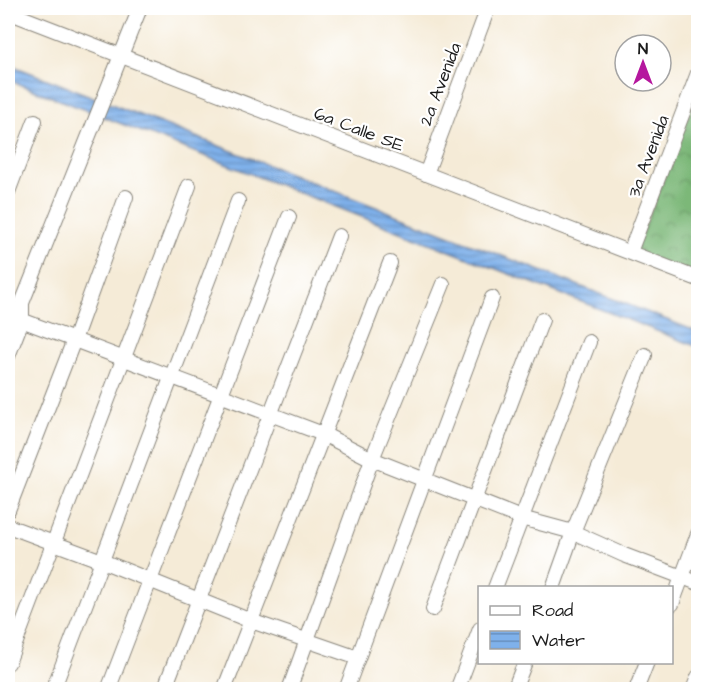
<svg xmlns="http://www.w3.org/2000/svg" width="706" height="697" viewBox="0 0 706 697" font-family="'Architects Daughter',sans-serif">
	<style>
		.forest { fill: url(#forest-crowns); stroke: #4c6a4a; stroke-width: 1.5 }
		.water { fill: url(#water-rules); stroke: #4e6684; stroke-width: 1.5 }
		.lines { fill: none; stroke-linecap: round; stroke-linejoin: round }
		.minor-casing { stroke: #88847a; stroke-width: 16 }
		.minor { stroke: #fff; stroke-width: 14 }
		.labels { text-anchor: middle; stroke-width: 4.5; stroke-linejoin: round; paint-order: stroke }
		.street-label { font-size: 18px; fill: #1c1c1c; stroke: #fff }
	</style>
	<defs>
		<pattern id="forest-crowns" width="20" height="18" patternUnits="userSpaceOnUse" patternTransform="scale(1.5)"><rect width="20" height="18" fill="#7cb878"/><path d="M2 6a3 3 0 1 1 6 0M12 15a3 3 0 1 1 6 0" fill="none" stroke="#659562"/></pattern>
		<pattern id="water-rules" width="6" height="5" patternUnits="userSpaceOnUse" patternTransform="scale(1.5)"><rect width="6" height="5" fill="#7fb1eb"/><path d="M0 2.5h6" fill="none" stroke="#678fbe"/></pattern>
	</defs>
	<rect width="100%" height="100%" fill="#fff"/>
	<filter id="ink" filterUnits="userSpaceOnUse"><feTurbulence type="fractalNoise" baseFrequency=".0167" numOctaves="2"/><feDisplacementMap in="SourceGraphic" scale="12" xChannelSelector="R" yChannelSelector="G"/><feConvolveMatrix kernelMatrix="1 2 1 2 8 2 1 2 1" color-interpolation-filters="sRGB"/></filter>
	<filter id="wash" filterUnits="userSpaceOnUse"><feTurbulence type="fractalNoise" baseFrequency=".008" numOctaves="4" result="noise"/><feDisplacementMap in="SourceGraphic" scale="24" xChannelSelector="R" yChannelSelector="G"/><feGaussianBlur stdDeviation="1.35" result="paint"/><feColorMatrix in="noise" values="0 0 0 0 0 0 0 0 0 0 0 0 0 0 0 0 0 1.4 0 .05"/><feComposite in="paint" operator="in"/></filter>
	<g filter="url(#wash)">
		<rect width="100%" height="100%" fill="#f5ebd7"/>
		<polygon class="forest" points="696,96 698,97 698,279 634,254"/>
		<polygon class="water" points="8,64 698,332 698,347 8,80"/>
	</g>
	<g filter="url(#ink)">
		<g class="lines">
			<g class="minor-casing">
				<g id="minor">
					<polyline points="8,12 698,279"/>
					<polyline points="426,174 488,8"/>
					<polyline points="8,192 35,121"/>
					<polyline points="630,252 698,73"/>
					<polyline points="8,315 323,434 372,459 425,480 521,518 573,532 624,555 698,583"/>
					<polyline points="8,356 22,320 22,303 140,8"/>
					<polyline points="8,510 74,340 126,197"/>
					<polyline points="8,526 102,561 251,621 358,658"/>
					<polyline points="495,588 589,342"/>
					<polyline points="553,588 573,532 645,355"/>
					<polyline points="672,604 698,534"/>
					<polyline points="433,609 542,320"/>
					<polyline points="8,663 189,186"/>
					<polyline points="53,690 238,201"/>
					<polyline points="108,690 289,217"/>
					<polyline points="164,690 339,236"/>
					<polyline points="224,690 390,263"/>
					<polyline points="289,690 372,459 443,284"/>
					<polyline points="346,690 492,298"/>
					<polyline points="457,690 480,629"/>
					<polyline points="514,690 525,662"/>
					<polyline points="636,690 647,662"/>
					<polyline points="693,690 698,677"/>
				</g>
			</g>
			<use href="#minor" class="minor"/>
		</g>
	</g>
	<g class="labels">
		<g class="street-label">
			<text transform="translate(440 84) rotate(-69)" y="6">2a Avenida</text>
			<text transform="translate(359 129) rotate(21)" y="6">6a Calle SE</text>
			<text transform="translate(648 156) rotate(-69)" y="6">3a Avenida</text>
		</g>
	</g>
	<rect width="706" height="697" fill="none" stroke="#fff" stroke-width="30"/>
	<rect x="478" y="586" width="195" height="78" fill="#ffffff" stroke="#a4a4a4" stroke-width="1.5"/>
	<rect x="490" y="606" width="30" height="9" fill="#ffffff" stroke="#a4a4a4" stroke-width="1.5"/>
	<text x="532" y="616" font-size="18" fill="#1c1c1c">Road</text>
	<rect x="490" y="631" width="30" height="18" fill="url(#water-rules)" stroke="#a4a4a4" stroke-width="1.5"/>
	<text x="532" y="646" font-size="18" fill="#1c1c1c">Water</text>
	<g transform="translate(643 63)"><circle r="28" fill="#ffffff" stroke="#a4a4a4" stroke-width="1.5"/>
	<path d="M0-4.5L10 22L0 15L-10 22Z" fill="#b5179e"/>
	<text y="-9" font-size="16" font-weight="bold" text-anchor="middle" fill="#1c1c1c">N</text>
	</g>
</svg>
